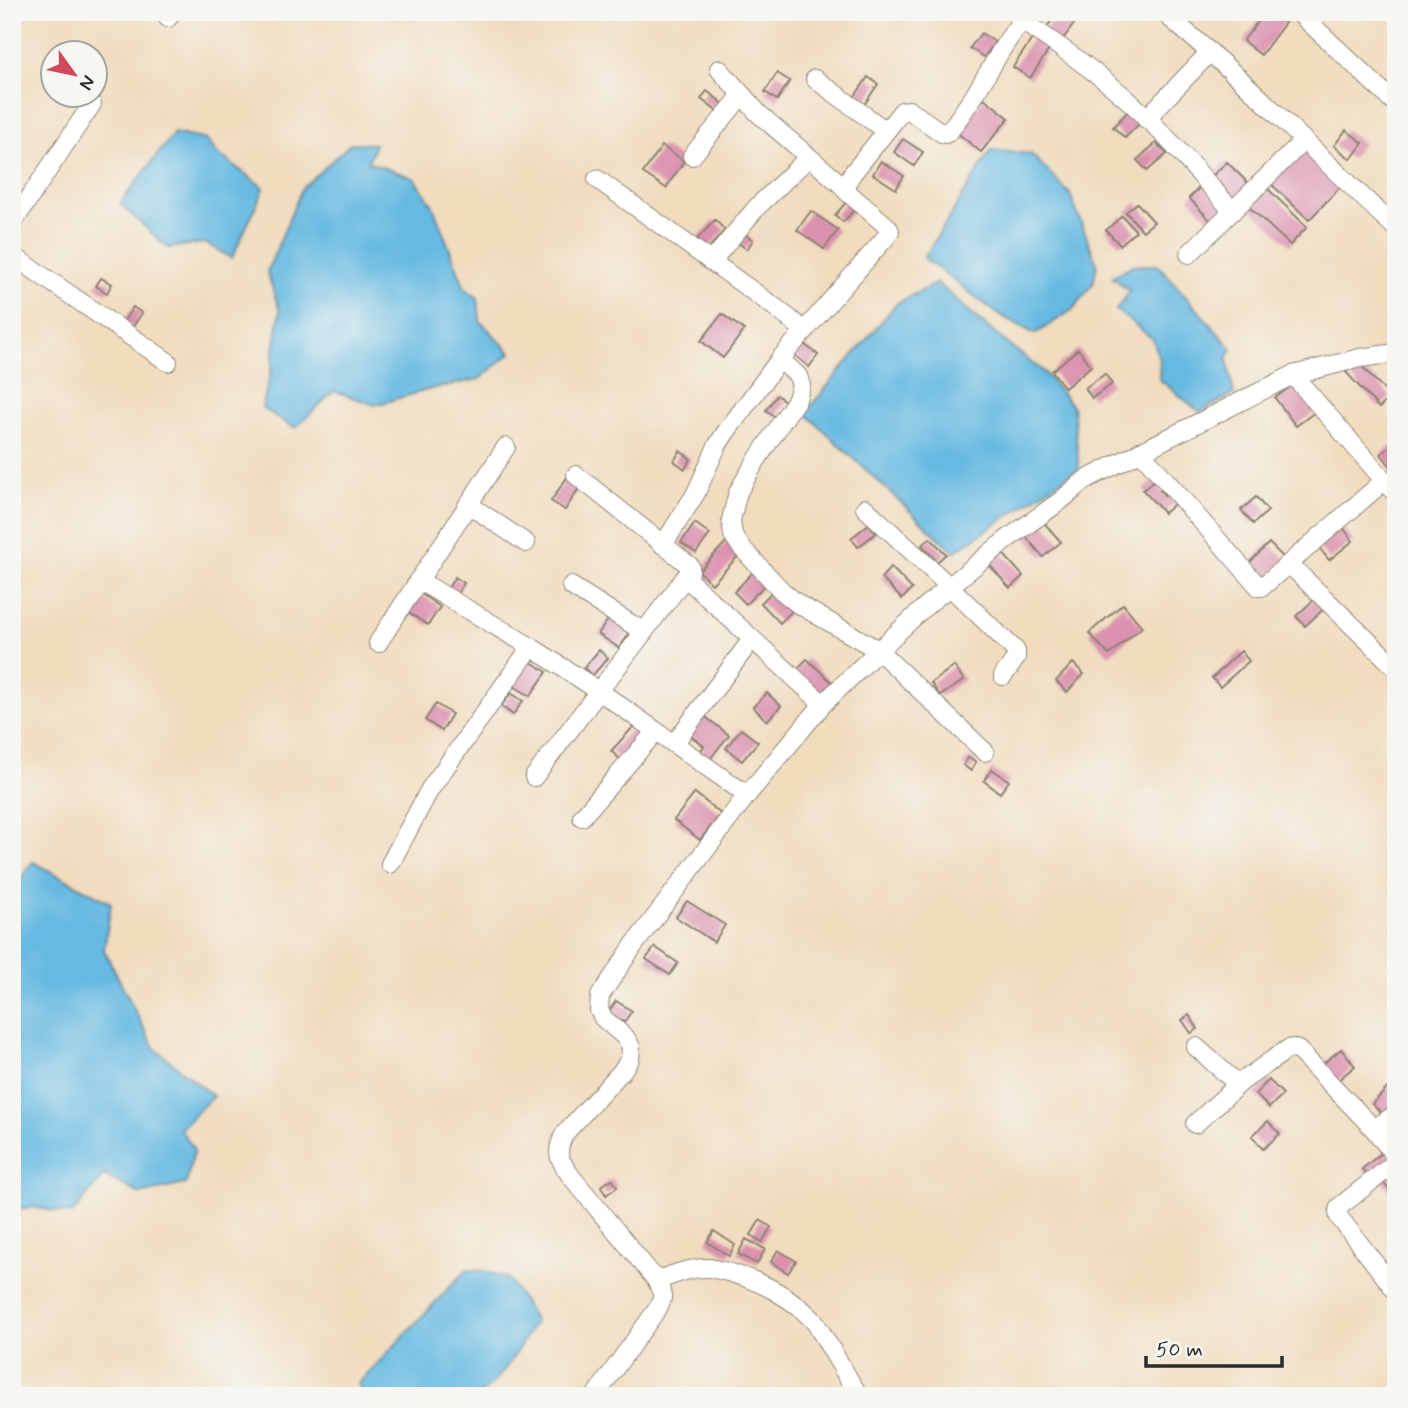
<svg xmlns="http://www.w3.org/2000/svg" width="1408" height="1408" viewBox="0 0 1408 1408" font-family="Mynerve,sans-serif">
	<style>
		.water { fill: #66bae2; stroke: #487286; stroke-width: 2 }
		.building { fill: #db91af }
		.lines { fill: none; stroke-linecap: round; stroke-linejoin: round }
		.minor-casing { stroke: #8e8474; stroke-width: 20 }
		.minor { stroke: #fff; stroke-width: 18 }
	</style>
	<rect width="100%" height="100%" fill="#f6f6f2"/>
	<filter id="ink" filterUnits="userSpaceOnUse"><feTurbulence type="fractalNoise" baseFrequency=".0143" numOctaves="2"/><feDisplacementMap in="SourceGraphic" scale="14" xChannelSelector="R" yChannelSelector="G"/><feConvolveMatrix kernelMatrix="1 2 1 2 8 2 1 2 1" color-interpolation-filters="sRGB"/></filter>
	<filter id="wash" filterUnits="userSpaceOnUse"><feTurbulence type="fractalNoise" baseFrequency=".00686" numOctaves="4" result="noise"/><feDisplacementMap in="SourceGraphic" scale="28" xChannelSelector="R" yChannelSelector="G"/><feGaussianBlur stdDeviation="1.57" result="paint"/><feColorMatrix in="noise" values="0 0 0 0 0 0 0 0 0 0 0 0 0 0 0 0 0 1.4 0 .05"/><feComposite in="paint" operator="in"/></filter>
	<g filter="url(#wash)">
		<rect width="100%" height="100%" fill="#f1dcbe"/>
		<g class="water">
			<polygon points="174,133 206,140 216,152 264,188 232,258 205,243 168,248 120,204"/>
			<polygon points="351,143 375,144 368,162 414,178 432,204 465,288 478,298 480,321 511,353 479,379 427,390 375,405 334,391 295,428 262,408 271,371 280,311 267,272 302,188"/>
			<polygon points="991,150 1031,154 1070,194 1097,264 1093,284 1072,310 1035,334 998,314 924,258"/>
			<polygon points="1133,265 1158,265 1232,349 1227,359 1234,394 1200,412 1159,379 1160,361 1153,339 1116,310 1130,291 1112,277"/>
			<polygon points="937,283 994,333 1044,372 1073,407 1079,468 954,552 805,413 897,303"/>
			<polygon points="33,862 111,903 104,950 154,1048 213,1096 180,1129 194,1149 186,1184 140,1194 104,1175 72,1214 31,1207 12,1210 12,890"/>
			<path d="M466 1270 485 1271 509 1279 535 1321C518 1349 505 1376 478 1396L363 1395 358 1384Z"/>
		</g>
		<g id="blocks">
			<g class="building">
				<polygon points="1058,12 1066,12 1077,20 1060,43 1044,31"/>
				<polygon points="1265,12 1293,12 1261,55 1243,41"/>
				<polygon points="981,33 995,42 984,57 970,48"/>
				<polygon points="1036,33 1052,45 1030,78 1013,67"/>
				<polygon points="777,73 790,81 777,100 765,92"/>
				<polygon points="868,77 878,84 864,105 853,99"/>
				<polygon points="707,91 725,105 719,113 701,99"/>
				<polygon points="984,98 1009,118 981,152 956,132"/>
				<polygon points="1132,107 1144,119 1125,138 1113,127"/>
				<polygon points="1346,130 1363,143 1351,159 1334,146"/>
				<polygon points="903,139 923,152 914,166 894,152"/>
				<polygon points="1156,143 1167,154 1147,171 1137,160"/>
				<polygon points="662,146 684,161 666,188 643,173"/>
				<polygon points="1301,147 1341,186 1309,220 1268,181"/>
				<polygon points="881,161 904,176 896,189 873,174"/>
				<polygon points="1227,162 1250,185 1234,201 1211,177"/>
				<polygon points="1203,184 1225,208 1211,221 1189,198"/>
				<polygon points="1266,187 1307,227 1290,245 1248,206"/>
				<polygon points="850,198 859,205 843,222 835,215"/>
				<polygon points="1137,203 1154,222 1143,231 1126,212"/>
				<polygon points="811,211 838,230 824,249 797,230"/>
				<polygon points="1122,216 1136,231 1120,245 1106,230"/>
				<polygon points="715,220 725,230 708,249 697,239"/>
				<polygon points="739,230 753,240 747,249 732,239"/>
				<polygon points="101,278 112,284 107,293 96,286"/>
				<polygon points="133,307 142,313 132,328 123,322"/>
				<polygon points="722,314 744,330 723,358 701,341"/>
				<polygon points="800,341 818,355 809,367 791,352"/>
				<polygon points="1078,349 1091,366 1065,388 1052,371"/>
				<polygon points="1357,361 1391,397 1379,408 1346,372"/>
				<polygon points="1105,374 1112,384 1092,398 1085,388"/>
				<polygon points="1294,384 1315,412 1296,426 1275,398"/>
				<polygon points="777,395 786,402 775,417 766,410"/>
				<polygon points="1396,442 1396,473 1381,454"/>
				<polygon points="680,451 691,459 685,469 674,461"/>
				<polygon points="568,476 581,485 565,510 551,501"/>
				<polygon points="1158,477 1165,485 1160,490 1165,496 1170,491 1179,500 1164,513 1143,490"/>
				<polygon points="1256,497 1268,511 1253,524 1241,510"/>
				<polygon points="1040,518 1061,542 1043,557 1023,533"/>
				<polygon points="695,523 710,534 696,553 681,543"/>
				<polygon points="869,524 876,533 858,547 851,538"/>
				<polygon points="1342,526 1353,541 1329,560 1317,545"/>
				<polygon points="930,538 946,554 937,562 922,545"/>
				<polygon points="728,540 741,553 712,584 699,571"/>
				<polygon points="1269,543 1285,559 1261,585 1244,568"/>
				<polygon points="998,548 1023,576 1010,588 985,560"/>
				<polygon points="891,567 912,589 902,599 881,578"/>
				<polygon points="756,569 768,582 746,604 734,592"/>
				<polygon points="455,577 464,583 457,594 448,588"/>
				<polygon points="775,589 794,609 780,623 761,603"/>
				<polygon points="420,593 440,607 428,625 408,612"/>
				<polygon points="1318,596 1327,606 1305,626 1296,616"/>
				<polygon points="1123,604 1142,627 1109,655 1089,633"/>
				<polygon points="610,617 631,631 619,648 598,634"/>
				<polygon points="599,650 608,658 592,676 584,668"/>
				<polygon points="1241,651 1249,661 1220,687 1212,678"/>
				<polygon points="807,659 837,687 824,700 794,672"/>
				<polygon points="528,660 547,672 530,696 512,685"/>
				<polygon points="1073,663 1084,674 1067,692 1056,681"/>
				<polygon points="954,666 964,680 940,696 931,683"/>
				<polygon points="511,693 523,701 513,715 501,706"/>
				<polygon points="767,693 781,706 767,721 753,707"/>
				<polygon points="436,704 452,714 442,731 425,720"/>
				<polygon points="703,715 729,735 706,764 696,757 704,746 688,734"/>
				<polygon points="638,722 648,731 621,760 611,751"/>
				<polygon points="741,729 758,742 742,761 726,748"/>
				<polygon points="969,757 976,762 971,771 963,765"/>
				<polygon points="992,769 1009,781 1000,793 984,781"/>
				<polygon points="695,793 721,814 700,840 674,820"/>
				<polygon points="687,901 725,925 714,942 676,917"/>
				<polygon points="655,947 678,963 670,975 646,959"/>
				<polygon points="616,1001 632,1011 624,1022 608,1013"/>
				<polygon points="1189,1015 1198,1029 1191,1033 1182,1020"/>
				<polygon points="1341,1049 1355,1066 1337,1081 1323,1064"/>
				<polygon points="1396,1079 1396,1105 1385,1116 1372,1104"/>
				<polygon points="1269,1080 1283,1094 1269,1108 1255,1094"/>
				<polygon points="1268,1121 1280,1134 1263,1149 1252,1136"/>
				<polygon points="1385,1150 1392,1158 1369,1177 1362,1169"/>
				<polygon points="1396,1165 1396,1190 1393,1193 1380,1180"/>
				<polygon points="612,1179 617,1187 606,1195 601,1186"/>
				<polygon points="760,1220 771,1227 762,1242 751,1235"/>
				<polygon points="714,1231 735,1245 729,1256 707,1242"/>
				<polygon points="746,1239 765,1249 757,1264 738,1254"/>
				<polygon points="778,1250 796,1261 788,1273 771,1262"/>
			</g>
		</g>
	</g>
	<g filter="url(#ink)">
		<use href="#blocks" fill-opacity="0" stroke="#8e8474" stroke-width="2"/>
		<g class="lines">
			<g class="minor-casing">
				<g id="minor">
					<path d="M1163 12C1196 40 1229 68 1260 98 1305 141 1350 186 1396 228"/>
					<polyline points="1298,12 1396,104"/>
					<polyline points="168,18 172,12"/>
					<polyline points="719,69 759,114 844,187"/>
					<polyline points="815,79 886,131"/>
					<polyline points="1146,119 1210,52"/>
					<polyline points="692,156 742,95"/>
					<polyline points="597,179 776,308 805,331"/>
					<polyline points="12,224 92,104"/>
					<polyline points="1189,254 1303,141"/>
					<polyline points="12,255 168,362"/>
					<polyline points="711,262 757,207 809,157"/>
					<polyline points="780,359 798,376 801,385 797,399 756,461 738,492 731,520 733,535 741,547 782,591 798,604 878,650 985,752"/>
					<polyline points="1293,375 1396,494"/>
					<polyline points="1140,451 1259,587 1262,587 1384,481"/>
					<polyline points="468,504 526,543"/>
					<polyline points="865,508 950,587 1016,651 1016,658 1003,676"/>
					<path d="M663 545 696 493 717 446 726 432 780 359 887 236 890 231 888 227 846 191 844 187 852 174 902 111 909 110 942 133 945 134 949 132 974 96 1005 44 1019 24 1025 23C1058 45 1091 68 1121 94 1161 128 1196 171 1233 211"/>
					<polyline points="1289,564 1396,668"/>
					<polyline points="685,577 823,704"/>
					<polyline points="418,580 531,647 599,691 747,795"/>
					<polyline points="571,586 644,632"/>
					<polyline points="378,643 506,447"/>
					<polyline points="674,744 752,639"/>
					<polyline points="534,777 690,571 690,566 576,475"/>
					<polyline points="582,817 656,731"/>
					<polyline points="390,864 430,789 531,647"/>
					<polyline points="1196,1047 1232,1079 1241,1082 1288,1049 1293,1048 1298,1050 1374,1129 1396,1157"/>
					<polyline points="1195,1124 1241,1082"/>
					<polyline points="1374,1129 1396,1114"/>
					<polyline points="1396,1162 1339,1207 1338,1212 1339,1217 1396,1291"/>
					<path d="M657 1281C674 1274 692 1267 710 1268 751 1276 787 1292 815 1322L859 1396"/>
					<path d="M595 1396 658 1308C665 1297 662 1293 657 1281L570 1175C558 1158 555 1152 565 1133L622 1071 630 1059 631 1047 626 1038 603 1018 599 1010 600 996 634 945 747 795 823 704 882 647 927 605 1006 540 1059 502 1085 480 1293 375 1360 358 1396 353"/>
				</g>
			</g>
			<use href="#minor" class="minor"/>
		</g>
	</g>
	<rect width="1408" height="1408" fill="none" stroke="#f6f6f2" stroke-width="42"/>
	<g transform="translate(74 74) rotate(123)"><circle r="33" fill="#f6f6f2" stroke="#a5a5a2" stroke-width="2"/>
	<path d="M0-5L12 26L0 18L-12 26Z" fill="#d1495b"/>
	<text y="-10" font-size="19" font-weight="bold" text-anchor="middle" fill="#2b2b2b">N</text>
	</g>
	<path d="M1146 1356v10h136v-10" fill="none" stroke="#2b2b2b" stroke-width="3.5"/>
	<text x="1156" y="1356" font-size="21" fill="#2b2b2b" stroke="#f6f6f2" stroke-width="5" paint-order="stroke">50 m</text>
</svg>
